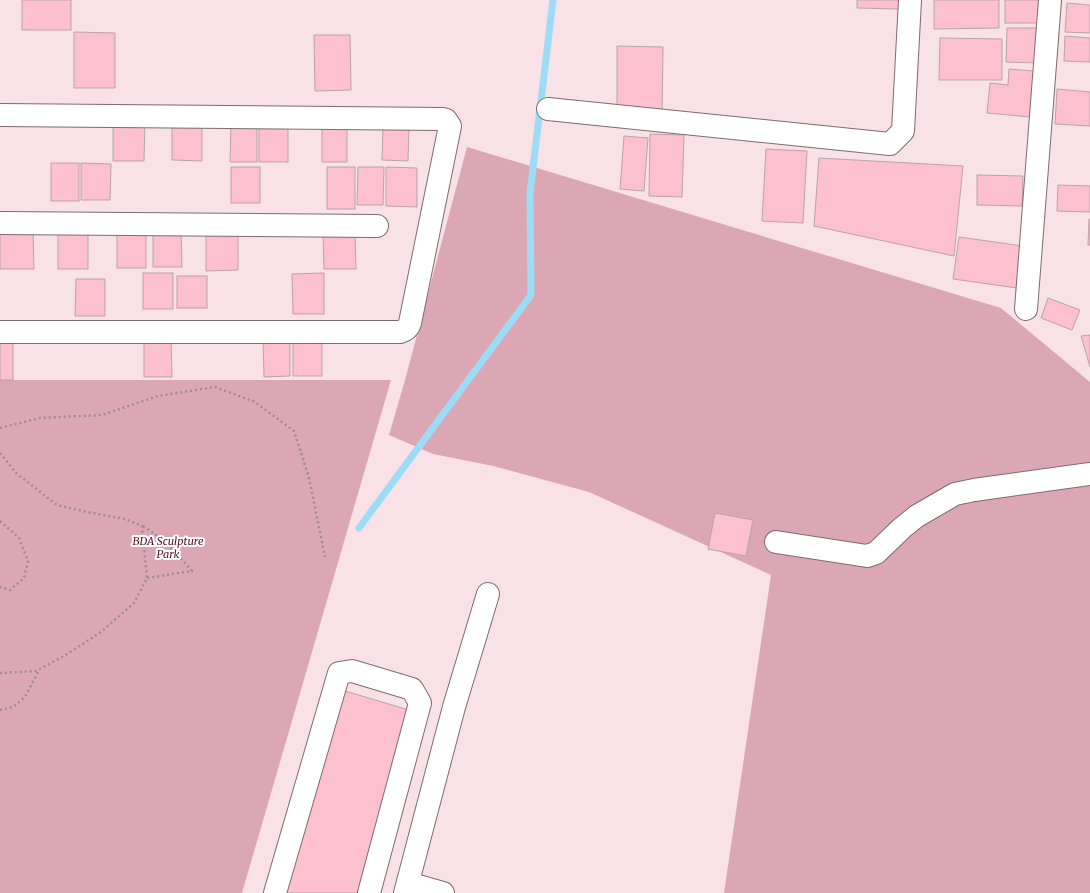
<svg xmlns="http://www.w3.org/2000/svg" width="1090" height="893" viewBox="0 0 1090 893" font-family="Merriweather,serif">
	<style>
		.green { fill: #dca7b5 }
		.lines { fill: none; stroke-linecap: round; stroke-linejoin: round }
		.stream { stroke: #9ddcf5; stroke-width: 7 }
		.building { fill: #fcc0cf; stroke: #b9a4a9 }
		.minor-casing { stroke: #7e6b70; stroke-width: 24 }
		.path { stroke: #9c8c90; stroke-width: 2.5; stroke-dasharray: 2 3; stroke-linecap: butt }
		.minor { stroke: #fff; stroke-width: 22 }
		.labels { text-anchor: middle; stroke-width: 4; stroke-linejoin: round; paint-order: stroke }
		.park-label { font-size: 11px; font-style: italic; fill: #56112c; stroke: #fff }
	</style>
	<rect width="100%" height="100%" fill="#f8e2e7"/>
	<g class="green">
		<polygon points="467,147 1001,308 1090,382 1090,893 724,893 771,575 589,492 493,466 433,454 389,435 405,380"/>
		<polygon points="0,380 391,380 242,893 0,893"/>
	</g>
	<g class="lines">
		<polyline class="stream" points="359,528 531,295 530,193 553,0"/>
	</g>
	<g class="building">
		<rect x="22" y="0" width="49" height="30"/>
		<polygon points="857,0 899,0 899,9 857,8"/>
		<polygon points="934,0 999,0 999,28 934,29"/>
		<rect x="1005" y="0" width="36" height="23"/>
		<polygon points="1067,3 1090,5 1090,33 1065,32"/>
		<polygon points="1007,28 1039,28 1038,63 1006,62"/>
		<polygon points="74,32 115,33 115,88 74,88"/>
		<polygon points="314,35 350,35 351,90 315,91"/>
		<polygon points="1065,36 1090,38 1090,62 1064,61"/>
		<polygon points="940,38 1002,39 1002,80 939,80"/>
		<polygon points="617,46 663,47 662,113 617,113"/>
		<polygon points="1009,69 1034,71 1030,117 987,113 990,83 1008,85"/>
		<polygon points="1057,89 1090,92 1090,126 1055,124"/>
		<polygon points="113,122 145,122 144,161 113,161"/>
		<polygon points="172,123 202,123 202,161 172,160"/>
		<polygon points="231,124 257,124 257,162 230,162"/>
		<polygon points="322,124 347,125 347,162 322,162"/>
		<rect x="259" y="125" width="29" height="37"/>
		<polygon points="383,126 409,126 408,161 382,160"/>
		<polygon points="650,134 684,135 682,197 649,196"/>
		<polygon points="624,136 648,138 644,191 620,189"/>
		<polygon points="766,149 807,151 803,223 762,221"/>
		<polygon points="819,158 963,166 954,256 814,226"/>
		<rect x="51" y="163" width="28" height="38"/>
		<polygon points="81,163 111,164 110,200 81,200"/>
		<rect x="231" y="167" width="29" height="36"/>
		<rect x="327" y="167" width="28" height="42"/>
		<polygon points="358,167 384,167 383,205 357,205"/>
		<polygon points="386,167 417,168 417,207 386,206"/>
		<polygon points="977,175 1023,176 1022,206 977,205"/>
		<polygon points="1058,185 1090,186 1090,212 1057,211"/>
		<polygon points="1089,219 1090,219 1090,245 1088,245"/>
		<polygon points="153,227 181,227 182,267 153,267"/>
		<polygon points="0,228 33,228 34,269 0,269"/>
		<rect x="58" y="229" width="30" height="40"/>
		<polygon points="238,230 238,270 206,271 206,231"/>
		<rect x="117" y="231" width="29" height="37"/>
		<polygon points="355,231 356,269 324,269 323,232"/>
		<polygon points="959,237 1023,246 1017,288 953,279"/>
		<rect x="143" y="273" width="30" height="36"/>
		<polygon points="324,273 324,314 293,314 292,274"/>
		<rect x="177" y="276" width="30" height="32"/>
		<polygon points="76,279 105,279 105,316 75,316"/>
		<polygon points="1048,298 1080,310 1072,330 1041,318"/>
		<polygon points="1090,335 1090,367 1081,336"/>
		<rect x="293" y="338" width="29" height="38"/>
		<polygon points="144,339 171,339 172,377 144,377"/>
		<polygon points="263,339 290,339 290,376 264,377"/>
		<rect x="0" y="343" width="13" height="37"/>
		<polygon points="715,513 753,520 746,556 708,549"/>
		<polygon points="342,690 412,711 357,893 282,893"/>
	</g>
	<g class="lines">
		<g class="minor-casing">
			<g id="minor">
				<polyline points="548,109 890,144 903,131 910,0"/>
				<path d="M0 115 443 119 446 120 450 126 410 323C408 329 405 330 400 332H0"/>
				<polyline points="0,223 377,226"/>
				<polyline points="1026,309 1050,0"/>
				<polyline points="776,542 867,556 876,553 902,528 917,516 955,494 974,490 1090,474"/>
				<polyline points="408,883 443,893"/>
				<polyline points="275,893 339,673 352,671 412,689 420,703 369,893"/>
				<polyline points="405,893 454,707 488,594"/>
			</g>
		</g>
		<g class="path">
			<polyline points="0,428 40,418 102,415 158,396 215,387 255,402 294,431 309,478 325,557"/>
			<polyline points="0,453 16,473 57,505 87,512 125,519 142,526 147,578 134,603 101,632 64,656 36,671 0,673"/>
			<polyline points="0,521 19,538 28,561 24,578 10,590 0,587"/>
			<path d="M143 526C164 539 176 553 192 571L147 578"/>
			<polyline points="0,710 13,707 25,697 39,670"/>
		</g>
		<use href="#minor" class="minor"/>
	</g>
	<g class="labels">
		<g class="park-label">
			<text x="168" y="545">BDA Sculpture<tspan x="168" dy="13">Park</tspan></text>
		</g>
	</g>
</svg>
